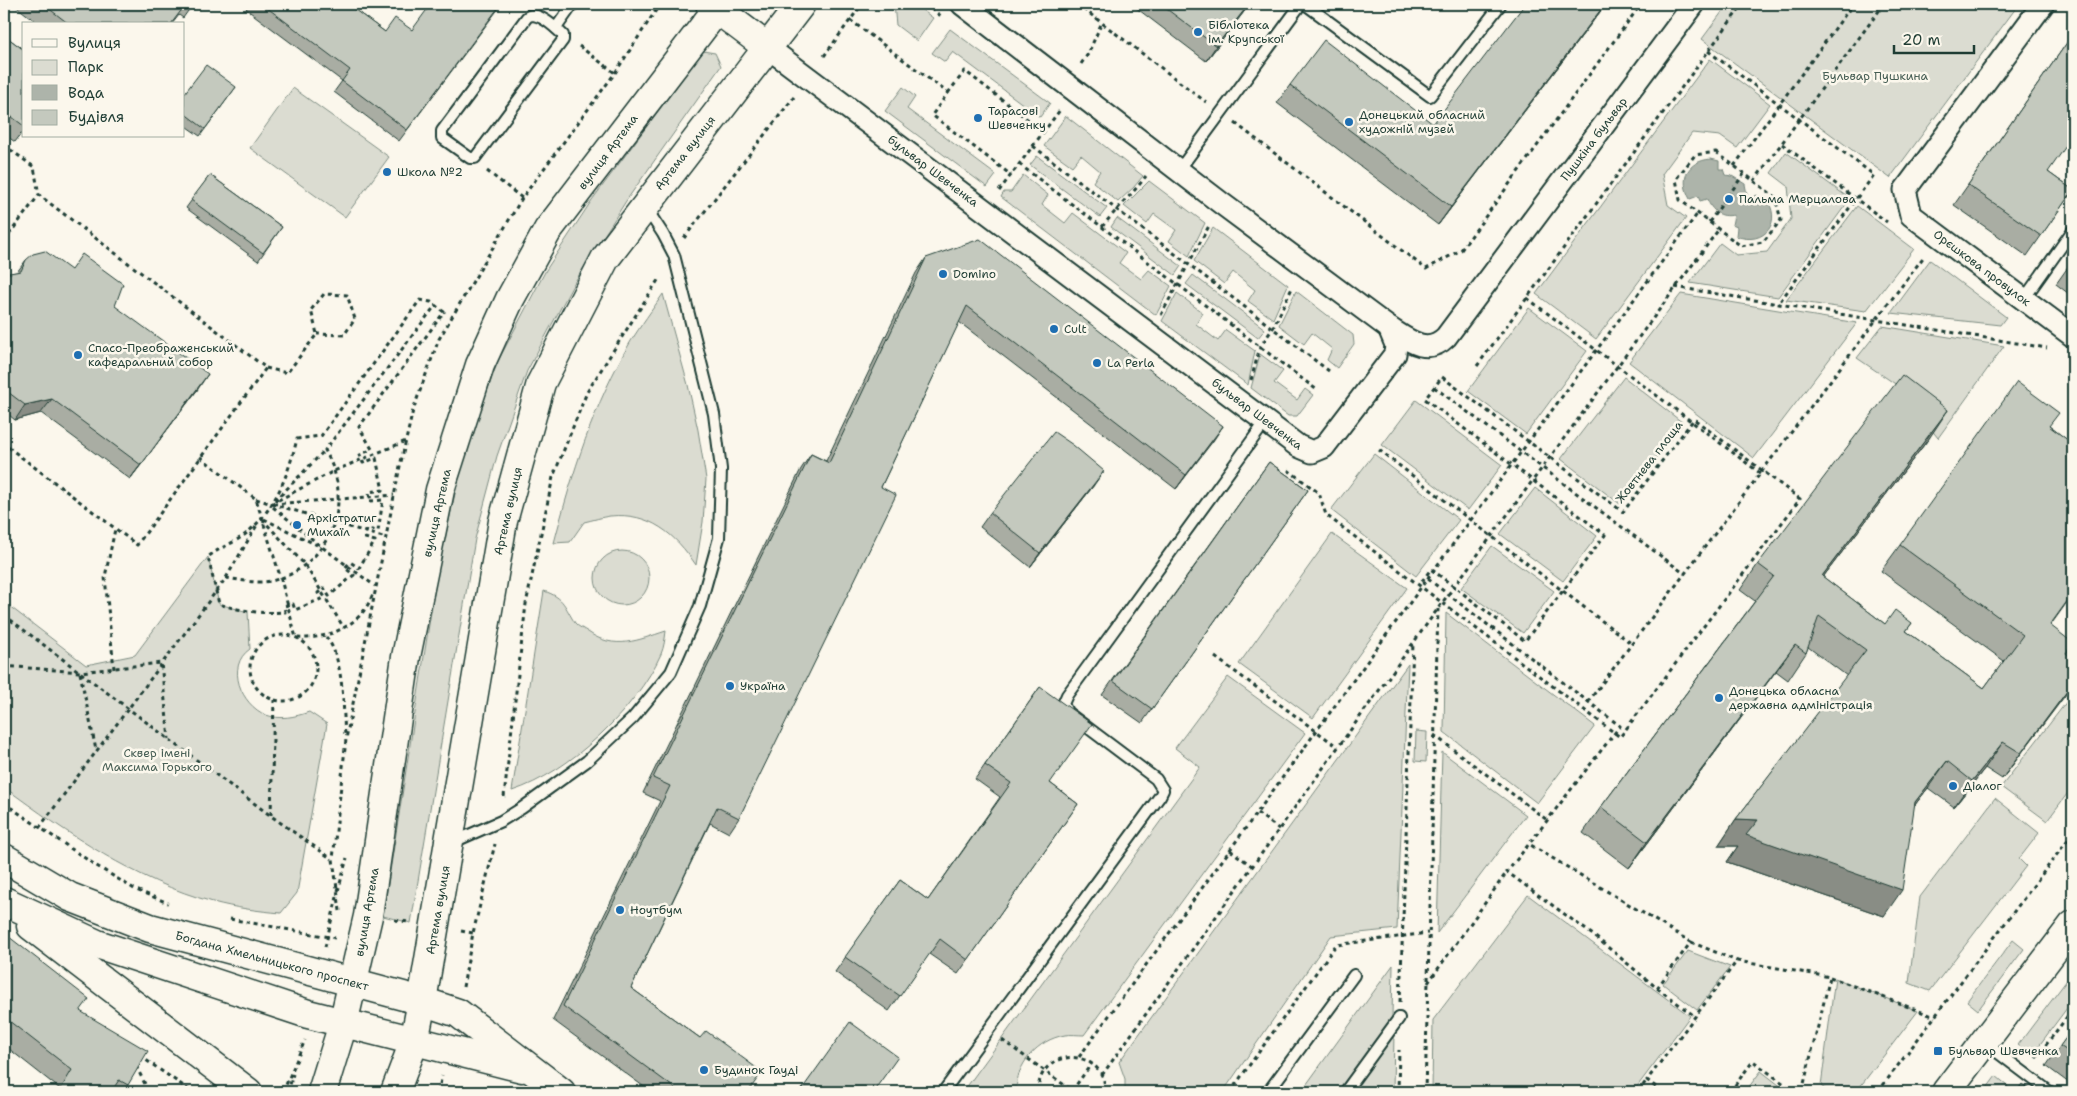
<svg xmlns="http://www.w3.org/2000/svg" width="2077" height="1096" viewBox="0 0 2077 1096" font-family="'Shantell Sans',sans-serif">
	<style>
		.green { fill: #dbdcd1; stroke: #7d8c82 }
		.water { fill: #adb4aa; stroke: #74847b }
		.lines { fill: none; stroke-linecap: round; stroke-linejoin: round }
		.service-casing { stroke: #1f3d34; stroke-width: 14 }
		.minor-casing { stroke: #1f3d34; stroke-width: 25 }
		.secondary-casing { stroke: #1f3d34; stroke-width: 31 }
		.primary-casing { stroke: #1f3d34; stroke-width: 31 }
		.path { stroke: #1f3d34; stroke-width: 3; stroke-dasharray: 4 4; stroke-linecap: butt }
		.service { stroke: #fbf7ec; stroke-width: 10 }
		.minor { stroke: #fbf7ec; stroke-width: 21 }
		.secondary { stroke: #fbf7ec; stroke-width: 28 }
		.primary { stroke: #fbf7ec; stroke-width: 28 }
		.wall { fill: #a9ada3; stroke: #1f3d34 }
		.shaded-wall { fill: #898d85; stroke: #1f3d34 }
		.building { fill: #c4c9be; stroke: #1f3d34 }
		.poi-dot { fill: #1f6fb2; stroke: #fbf7ec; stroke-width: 2 }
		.labels { text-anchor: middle; stroke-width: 5; stroke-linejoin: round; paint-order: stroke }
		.poi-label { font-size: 12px; fill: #1f3d34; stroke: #fbf7ec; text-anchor: start }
		.park-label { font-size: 12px; fill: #455d53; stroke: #fbf7ec }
		.street-label { font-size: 12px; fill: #1f3d34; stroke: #fbf7ec }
	</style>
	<rect width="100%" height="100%" fill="#fbf7ec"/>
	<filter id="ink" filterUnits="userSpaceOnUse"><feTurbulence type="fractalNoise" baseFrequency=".02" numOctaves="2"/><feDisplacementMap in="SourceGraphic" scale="10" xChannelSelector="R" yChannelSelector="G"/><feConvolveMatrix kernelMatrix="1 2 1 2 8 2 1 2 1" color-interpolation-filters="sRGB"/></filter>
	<g filter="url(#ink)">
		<g class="green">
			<polygon points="894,4 914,4 933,18 917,41 896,25"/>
			<polygon points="1728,4 2019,4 1890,178 1702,39"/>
			<polygon points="950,29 1050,103 1040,117 953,52 945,62 932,53"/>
			<polygon points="703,51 715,53 721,66 626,201 574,283 527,371 497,456 475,539 411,923 383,916 437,574 463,458 498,361 546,270 592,200"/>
			<polygon points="1710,59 1770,104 1737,148 1720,136 1692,133 1662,174 1668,205 1686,218 1596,339 1536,294"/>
			<polygon points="903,87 915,97 907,109 996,175 987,187 885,111"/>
			<polygon points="293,88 389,157 345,217 250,148"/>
			<polygon points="1066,116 1143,176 1134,187 1118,202 1093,182 1100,171 1081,155 1072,166 1044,146"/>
			<polygon points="1786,152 1850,199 1778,297 1690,283 1720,243 1736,255 1767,252 1791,219 1788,186 1771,173"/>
			<polygon points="1037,156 1107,208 1100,217 1030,165"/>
			<polygon points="1023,175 1048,195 1042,205 1065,223 1073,213 1126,253 1119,263 1141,279 1149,270 1171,286 1156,315 1001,197 1004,192 1011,192"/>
			<polygon points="1149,181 1205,223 1189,256 1169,241 1176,230 1154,214 1147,224 1124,206"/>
			<polygon points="1857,206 1914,249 1866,311 1786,300"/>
			<polygon points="1117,218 1181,266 1175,275 1111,227"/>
			<polygon points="1213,228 1288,285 1273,319 1248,301 1255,290 1233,272 1224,284 1194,261"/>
			<polygon points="1930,260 2006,317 2000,325 1891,313"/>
			<polygon points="1193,275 1265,329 1258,338 1186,284"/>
			<polygon points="1296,291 1353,335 1354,344 1337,368 1327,360 1332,349 1312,333 1304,344 1279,325"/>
			<polygon points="1177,293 1203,313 1196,324 1218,341 1226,330 1255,351 1248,385 1162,321"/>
			<path d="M663 294 688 385 698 430 706 479 703 522 696 565C675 534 650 512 610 516 602 517 593 520 584 522L570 542 554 543C572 474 594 403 631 341 641 325 652 310 663 294Z"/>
			<polygon points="1681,294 1857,323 1754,458 1629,362"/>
			<polygon points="1529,308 1587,351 1526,434 1468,391"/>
			<polygon points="1882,326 2004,346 1938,438 1912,405 1916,398 1857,358"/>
			<polygon points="1260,354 1283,371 1274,383 1297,400 1305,389 1313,395 1297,416 1288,416 1251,388"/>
			<polygon points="1624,377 1683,423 1620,504 1561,459"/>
			<polygon points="1416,400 1502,465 1468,510 1382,445"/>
			<polygon points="1374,454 1459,520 1416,576 1331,510"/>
			<polygon points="1535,488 1597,536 1563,581 1500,534"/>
			<polygon points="1332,534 1407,588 1313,718 1239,664"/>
			<polygon points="1492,546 1554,591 1523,633 1461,588"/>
			<circle cx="622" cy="578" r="27"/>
			<path d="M208 557 219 604 248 612 250 649C225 666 241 705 266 715 280 720 295 717 309 712L327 724 297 893 281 913C259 911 235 908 213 902 136 881 68 834 4 787V602L86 665 135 655Z"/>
			<path d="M544 591C565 598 564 606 575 623 578 627 584 629 588 632 615 651 638 640 666 631 665 639 664 647 661 654 637 708 569 773 512 791Z"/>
			<polygon points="1446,613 1595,726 1537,803 1444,732"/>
			<polygon points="1408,664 1397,929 1331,936 1223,1092 1125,1092 1125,1079 1119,1062"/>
			<path d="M1228 677 1305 733 1084 1035C1078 1035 1071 1034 1065 1035 1037 1040 1016 1064 1016 1092H963L1200 767 1175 748Z"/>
			<polygon points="2071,696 2073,698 2073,792 2070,790 2047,821 2001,787"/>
			<polygon points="1416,731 1427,732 1426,762 1415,761"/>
			<polygon points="1442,752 1526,815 1437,933"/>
			<polygon points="1995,798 2039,833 2019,859 2026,866 1930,991 1909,983 1920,897"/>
			<polygon points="1528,895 1690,1016 1633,1092 1432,1092 1433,1020"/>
			<polygon points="2013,940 2024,949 1978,1010 1967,1001"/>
			<polygon points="1688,951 1730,967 1697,1010 1663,984"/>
			<polygon points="1393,965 1392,1017 1339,1092 1301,1092"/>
			<polygon points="2073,972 2073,1000 2032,1055 2018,1045"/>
			<polygon points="1835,978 1918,1011 1856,1092 1829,1092 1821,1086"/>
			<polygon points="1394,1031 1393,1092 1351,1092"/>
			<polygon points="1761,1071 1788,1092 1745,1092"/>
			<polygon points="1996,1076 2008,1086 2004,1092 1984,1092"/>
		</g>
		<path class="water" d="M1711 159 1719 161V169H1723L1725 175 1732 176 1745 184 1748 200 1757 195 1759 200 1765 197C1784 221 1765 247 1736 236L1737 227 1732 225 1734 215C1720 218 1712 211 1707 199L1700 201 1698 196 1690 199C1679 179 1687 161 1711 159Z"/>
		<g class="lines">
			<g class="service-casing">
				<g id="service">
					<polyline points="1305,4 1430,96 1501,4"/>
					<path d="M531 15C542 15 555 27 563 35V40L475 158H470L442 138V131L527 17Z"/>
					<polyline points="556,28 573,4"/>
					<polyline points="1179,170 1301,4"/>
					<polyline points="2024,299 2073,230"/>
					<polyline points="451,843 501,821 522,808 587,761 633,718 671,672 700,606 719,538 721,469 714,414 674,255 663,234 646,208"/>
					<polyline points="1985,1043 2050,1092"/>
					<polyline points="943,1092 1160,796 1163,790 1156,779 1067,712 1063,704 1067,695 1266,421"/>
					<polyline points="1268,1092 1354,975"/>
					<polyline points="1345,1092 1399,1018"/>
				</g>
			</g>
			<g class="minor-casing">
				<g id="minor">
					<polyline points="2043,4 1905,190 1911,215 2073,336"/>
					<polyline points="767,47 1298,446 1312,452 1324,447 1395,354 1396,345 1389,328 1221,203 962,4"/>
					<path d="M1389 328C1408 340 1427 356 1446 337L1694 4"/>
				</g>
			</g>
			<g class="secondary-casing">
				<g id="secondary">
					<polyline points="710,4 767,47"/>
					<polyline points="4,858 70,897 150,928 422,1001 458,1013 561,1092"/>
					<polyline points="4,901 97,944 308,1014 522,1068"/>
					<polyline points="31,926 248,1092"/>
				</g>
			</g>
			<g class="primary-casing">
				<g id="primary">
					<polyline points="322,1092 343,1024 368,916 406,657 440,490 480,365 510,299 548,230 721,4"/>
					<polyline points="395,1092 414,1042 422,1001 503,521 541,383 605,259 801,4"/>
					<polyline points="1946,1092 2073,925"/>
				</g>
			</g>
			<g class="path">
				<polyline points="924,4 941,16"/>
				<polyline points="1077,4 1206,102"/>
				<polyline points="850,20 948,93 932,115 1011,175"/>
				<polyline points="579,46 615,73"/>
				<polyline points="1708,51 1874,175 1778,304"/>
				<polyline points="824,56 862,4"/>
				<polyline points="1081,64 1088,54 1102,22"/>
				<polyline points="948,93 965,71 1044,132"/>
				<polyline points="1235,123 1426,269 1461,250 1641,4"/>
				<polyline points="1782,144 1887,222"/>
				<polyline points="4,145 34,167 39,195"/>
				<polyline points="1033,146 1329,371"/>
				<polygon points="1716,152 1775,197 1781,220 1763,242 1741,246 1680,200 1676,179 1695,155"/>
				<polyline points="1019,164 1317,390"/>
				<polyline points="1734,166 1853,4"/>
				<polyline points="487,171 522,198"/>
				<polyline points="1754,181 1884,4"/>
				<polyline points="999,191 1060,110"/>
				<polyline points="1709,222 1744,174"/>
				<path d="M1102 227C1116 209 1133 194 1146 176"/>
				<polyline points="684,238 794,97"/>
				<polyline points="4,241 39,195 266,368 137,545 4,444"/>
				<polyline points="1675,287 2047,348"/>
				<polyline points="1527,298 1760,473"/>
				<path d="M420 300 431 302 444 312 359 427 372 449 360 455 363 463 376 458 383 490 369 492 370 501 383 500 378 531 367 529 365 538 375 541 359 568 350 562 345 568 354 575 329 596 324 588 318 593 321 599 295 610 293 604 284 606 285 612C261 614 241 611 219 604L208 557C220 547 235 543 247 533 276 508 288 475 297 439L321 436Z"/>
				<polyline points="1161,315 1210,224"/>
				<polyline points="1477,366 1743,4"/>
				<polyline points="266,368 287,373 317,334 311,310 324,294 347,295 355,319 344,335 317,334"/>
				<polyline points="1251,380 1260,347 1273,328 1293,286"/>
				<polyline points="1434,387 1685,574"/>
				<polyline points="1379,450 1632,644"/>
				<path d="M200 457 256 499 281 579 296 638C328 640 363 625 373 593"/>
				<polyline points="1288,470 1319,493 1326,515 1620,737 1800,499 1694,419 1623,512 1442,377 1425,399 1605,535 1525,641 1431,569 1419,585"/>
				<polyline points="256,499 386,538"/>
				<polyline points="275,501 325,450"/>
				<polyline points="271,504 334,471 406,441"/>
				<polyline points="273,504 394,495"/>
				<polyline points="273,507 322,547 375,586"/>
				<polyline points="262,519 305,565 344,628"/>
				<polyline points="264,519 317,545"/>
				<polyline points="226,578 257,525"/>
				<polyline points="1428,579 1620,726 1529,844"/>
				<polyline points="4,615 271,816 332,859"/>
				<circle cx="283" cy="668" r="33"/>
				<path d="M326 637C344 658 343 708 345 735"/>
				<polyline points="1215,657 1338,747"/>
				<polyline points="4,666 80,672 161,663 169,739"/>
				<polyline points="114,669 105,577 115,529"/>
				<polyline points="80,673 96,750"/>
				<polyline points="1588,702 1925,255"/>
				<polyline points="1434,735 1547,820"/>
				<polyline points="504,797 526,604 553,477 587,392 660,277"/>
				<polyline points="4,803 95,865 136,890 168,903"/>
				<polyline points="1257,813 1279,829"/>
				<polyline points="271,815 274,700"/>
				<path d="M39 828 226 578C241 580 256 584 271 581 310 573 340 534 338 494 338 478 332 464 325 450L435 306"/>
				<polyline points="1230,850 1252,866"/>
				<polyline points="338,891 347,858"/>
				<polyline points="340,911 333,859 346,739 400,466 413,410 439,339 522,198 615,73 660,4"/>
				<polyline points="230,919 335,938"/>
				<polyline points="395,920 408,922"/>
				<polyline points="461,931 473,933"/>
				<polyline points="1691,942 1737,961"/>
				<polyline points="325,947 337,897"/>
				<polyline points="1830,977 1935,1017"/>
				<polyline points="1428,983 1507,872"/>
				<polyline points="463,987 473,933 495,844"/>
				<polyline points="1657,988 1691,942 1529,844 1507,872 1593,935 1657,988 1696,1017"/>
				<polyline points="1400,1002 1413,643"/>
				<polyline points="1002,1040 1074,1092"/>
				<polyline points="140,1056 192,1092"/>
				<polyline points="1079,1057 1433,571 1698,213"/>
				<polyline points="2036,1058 2073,1009"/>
				<polyline points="136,1066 149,1092"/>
				<polyline points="1102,1075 1442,603 1719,229"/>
				<polyline points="1072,1091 1092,1063"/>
				<polyline points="283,1092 305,1040"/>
				<polyline points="288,1092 293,1074"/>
				<polyline points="438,1092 442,1076"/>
				<path d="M1038 1092C1039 1044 1107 1048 1105 1092"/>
				<polyline points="1230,1092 1336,945 1428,933"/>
				<polyline points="1398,1092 1399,1050"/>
				<polyline points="1425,1092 1438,609"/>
				<polyline points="1638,1092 1647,1080"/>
				<polyline points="1662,1092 1647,1080 1737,961 1830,977 1802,1092"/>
				<polyline points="1730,1092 1753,1061 1795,1092"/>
				<polyline points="1878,1092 2073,833"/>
			</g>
			<use href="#service" class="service"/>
			<use href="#minor" class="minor"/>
			<use href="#secondary" class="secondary"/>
			<use href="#primary" class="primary"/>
		</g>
		<g class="wall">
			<polygon points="13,4 193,4 183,18 179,15 172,24 39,24"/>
			<polygon points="250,4 347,4 385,32 412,30 502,4 399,141 334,92 342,81 246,9"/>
			<polygon points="1131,4 1250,4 1206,61"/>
			<polygon points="1606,4 1438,225 1277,103 1290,85 1433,124"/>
			<polygon points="2073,34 2048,172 2073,190 2027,256 1954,205"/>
			<polygon points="4,35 24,50 24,130 15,142 4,134"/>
			<polygon points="236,87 200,136 184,125 184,94"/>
			<polygon points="210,175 282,227 258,261 186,208"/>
			<polygon points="926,258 1223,426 1176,489 959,322 881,487 739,818 729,833 710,823 631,988 700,1038 748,1092 651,1092 553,1020 660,801 643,793 801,469 811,454 826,461 916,273"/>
			<polygon points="26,260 115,306 198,389 130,479 41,413 15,420 4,411 4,274 17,272"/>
			<polygon points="2073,260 2073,297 2056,284"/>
			<polygon points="2049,426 2073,444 2073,594 2050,626 2073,644 2066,654 2073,658 2073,684 2002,779 1985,768 1954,807 1928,788 1914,806 1884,916 1727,862 1738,846 1718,846 1736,819 1847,676 1808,647 1806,653 1788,680 1776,671 1629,868 1583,833 1601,807 1755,601 1740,590 1758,564 1930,437 1823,577 1885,624 1912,623 1906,631 1984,688 2004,661 1881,571 1900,545"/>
			<polygon points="1269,462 1308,490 1142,723 1102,695"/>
			<polygon points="1094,485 1030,567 980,527 990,513"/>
			<polygon points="1040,687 1050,783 1078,804 958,974 929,954 889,1011 835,972 900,880 928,900 1000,797 975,779"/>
			<polygon points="4,933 80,1011 128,1085 123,1092 57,1092 60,1089 4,1045"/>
			<polygon points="2073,1028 2073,1086 2046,1066"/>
		</g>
		<g class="shaded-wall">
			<polygon points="1249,4 1250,4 1206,61 1216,46"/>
			<polygon points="1605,4 1606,4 1438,225 1451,207"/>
			<polygon points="208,374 198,389 130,479 141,465"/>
			<polygon points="52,399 41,413 15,420 25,405"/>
			<polygon points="1948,410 1930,437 1804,602 1822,576"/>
			<polygon points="1223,426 1213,441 1176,489 1186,475"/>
			<polygon points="1104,471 1094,485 1030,567 1040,553"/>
			<polygon points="1795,645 1776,671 1629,868 1647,842"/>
			<polygon points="2073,683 2073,684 2067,693 2002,779 2021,753"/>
			<polygon points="2003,742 1985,768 1954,807 1972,781"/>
			<polygon points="1947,761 1928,788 1897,828 1915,802"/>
			<polygon points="1736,819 1758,820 1902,890 1884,916 1727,862 1738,846 1718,846"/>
		</g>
		<g class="building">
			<polygon points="43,4 186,4 171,24 69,24"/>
			<polygon points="262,4 347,4 385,32 395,18 412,30 431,4 501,4 407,130 342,81 350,70"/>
			<polygon points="1160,4 1249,4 1216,46"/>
			<polygon points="1525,4 1605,4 1451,207 1290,85 1324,40 1433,124"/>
			<polygon points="2073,34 2073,136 2048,172 2073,190 2041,236 1968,185"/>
			<polygon points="4,35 24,50 24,126 4,111"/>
			<polygon points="206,65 236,87 205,129 184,113 184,94"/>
			<polygon points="210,175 282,227 263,253 191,200"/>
			<polygon points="980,239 1223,426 1186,475 967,306 881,487 896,495 739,818 717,807 631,988 700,1038 706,1031 762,1072 748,1092 680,1092 563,1006 670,786 653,778 811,454 829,463 926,258"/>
			<polygon points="45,251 71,270 82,254 123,284 115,306 208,374 141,465 52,399 25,405 4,389 4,274 21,271 26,260 33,254"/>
			<polygon points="2073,260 2073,274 2066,269"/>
			<polygon points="1902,375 1948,410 1822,576 1885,624 1895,610 1912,623 1906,631 1984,688 2023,635 1900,545 2017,382 2059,413 2049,426 2073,444 2073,593 2050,625 2073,643 2073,644 2066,653 2073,658 2073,683 2021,753 2003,742 1972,781 1947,761 1915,802 1902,890 1746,835 1758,820 1736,819 1866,650 1819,616 1806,653 1795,645 1647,842 1601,807 1774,576 1758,564"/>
			<polygon points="1054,432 1073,445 1104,471 1040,553 990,513"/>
			<polygon points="1269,462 1308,490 1152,709 1113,681"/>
			<polygon points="1040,687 1092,724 1050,783 1078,804 968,960 940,939 900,996 845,957 900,880 928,900 1011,783 985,765"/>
			<polygon points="4,933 89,999 80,1011 148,1051 128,1085 119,1080 111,1092 59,1092 72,1070 4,1017"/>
			<polygon points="850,1022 898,1057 873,1092 800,1092"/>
			<polygon points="2073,1028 2073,1055 2060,1046"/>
			<polygon points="2022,1084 2033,1092 2016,1092"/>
		</g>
	</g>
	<g class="poi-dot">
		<circle cx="1198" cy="32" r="5"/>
		<circle cx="978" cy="118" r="5"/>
		<circle cx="1349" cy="122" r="5"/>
		<circle cx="387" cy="172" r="5"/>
		<circle cx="1729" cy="199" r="5"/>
		<circle cx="943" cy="274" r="5"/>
		<circle cx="1054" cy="329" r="5"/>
		<circle cx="78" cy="355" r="5"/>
		<circle cx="1097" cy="363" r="5"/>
		<circle cx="297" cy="525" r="5"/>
		<circle cx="730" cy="686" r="5"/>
		<circle cx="1719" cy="698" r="5"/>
		<circle cx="1953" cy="786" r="5"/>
		<circle cx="620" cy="910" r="5"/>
		<rect x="1933" y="1046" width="10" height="10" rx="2.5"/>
		<circle cx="704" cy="1070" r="5"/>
	</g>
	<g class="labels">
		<g class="poi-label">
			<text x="1208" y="29">Бібліотека<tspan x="1208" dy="14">ім. Крупської</tspan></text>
			<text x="988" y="115">Тарасові<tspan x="988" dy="14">Шевченку</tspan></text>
			<text x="1359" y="119">Донецький обласний<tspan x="1359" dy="14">художній музей</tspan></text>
			<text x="397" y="176">Школа №2</text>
			<text x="1739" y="203">Пальма Мерцалова</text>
			<text x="953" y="278">Domino</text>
			<text x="1064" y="333">Cult</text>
			<text x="88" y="352">Спасо-Преображенський<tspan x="88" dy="14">кафедральний собор</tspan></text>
			<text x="1107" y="367">La Perla</text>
			<text x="307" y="522">Архістратиг<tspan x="307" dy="14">Михаїл</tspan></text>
			<text x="740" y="690">Україна</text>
			<text x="1729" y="695">Донецька обласна<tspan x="1729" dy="14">державна адміністрація</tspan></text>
			<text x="1963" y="790">Діалог</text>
			<text x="630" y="914">Ноутбум</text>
			<text x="1948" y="1055">Бульвар Шевченка</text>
			<text x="714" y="1074">Будинок Гауді</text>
		</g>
		<g class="park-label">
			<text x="1875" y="80">Бульвар Пушкина</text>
			<text x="157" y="757">Сквер імені<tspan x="157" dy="14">Максима Горького</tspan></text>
		</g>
		<g class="street-label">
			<text transform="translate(1594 139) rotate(-53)" y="4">Пушкіна бульвар</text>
			<text transform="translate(608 152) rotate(-53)" y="4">вулиця Артема</text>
			<text transform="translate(685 153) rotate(-52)" y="4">Артема вулиця</text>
			<text transform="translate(933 171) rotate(37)" y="4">бульвар Шевченка</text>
			<text transform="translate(1982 268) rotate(37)" y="4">Орєшкова провулок</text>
			<text transform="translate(1257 414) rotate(37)" y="4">бульвар Шевченка</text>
			<text transform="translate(1649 462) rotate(-52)" y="4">Жовтнева площа</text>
			<text transform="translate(508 511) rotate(-77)" y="4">Артема вулиця</text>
			<text transform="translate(437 513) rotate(-77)" y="4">вулиця Артема</text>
			<text transform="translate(438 910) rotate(-80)" y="4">Артема вулиця</text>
			<text transform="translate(367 912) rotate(-80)" y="4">вулиця Артема</text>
			<text transform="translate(272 961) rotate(15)" y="4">Богдана Хмельницького проспект</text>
		</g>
	</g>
	<rect width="2077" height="1096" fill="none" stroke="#fbf7ec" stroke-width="20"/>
	<rect x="10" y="10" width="2057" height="1076" fill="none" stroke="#1f3d34" stroke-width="2" filter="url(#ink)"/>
	<rect x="22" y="22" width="162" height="115" fill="#fbf7ec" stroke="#a3ada2"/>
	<rect x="32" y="39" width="25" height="8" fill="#fbf7ec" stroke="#a3ada2"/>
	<text x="68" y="48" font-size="15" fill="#1f3d34">Вулиця</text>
	<rect x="32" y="60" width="25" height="15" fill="#dbdcd1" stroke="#a3ada2"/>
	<text x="68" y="72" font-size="15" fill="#1f3d34">Парк</text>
	<rect x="32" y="85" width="25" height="15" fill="#adb4aa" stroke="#a3ada2"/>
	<text x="68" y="98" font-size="15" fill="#1f3d34">Вода</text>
	<rect x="32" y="110" width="25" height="15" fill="#c4c9be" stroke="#a3ada2"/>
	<text x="68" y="122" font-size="15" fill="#1f3d34">Будівля</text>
	<path d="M1894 45v8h80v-8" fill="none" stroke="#1f3d34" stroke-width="2.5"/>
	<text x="1902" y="45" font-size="15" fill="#1f3d34" stroke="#fbf7ec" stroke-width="4" paint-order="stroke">20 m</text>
</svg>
